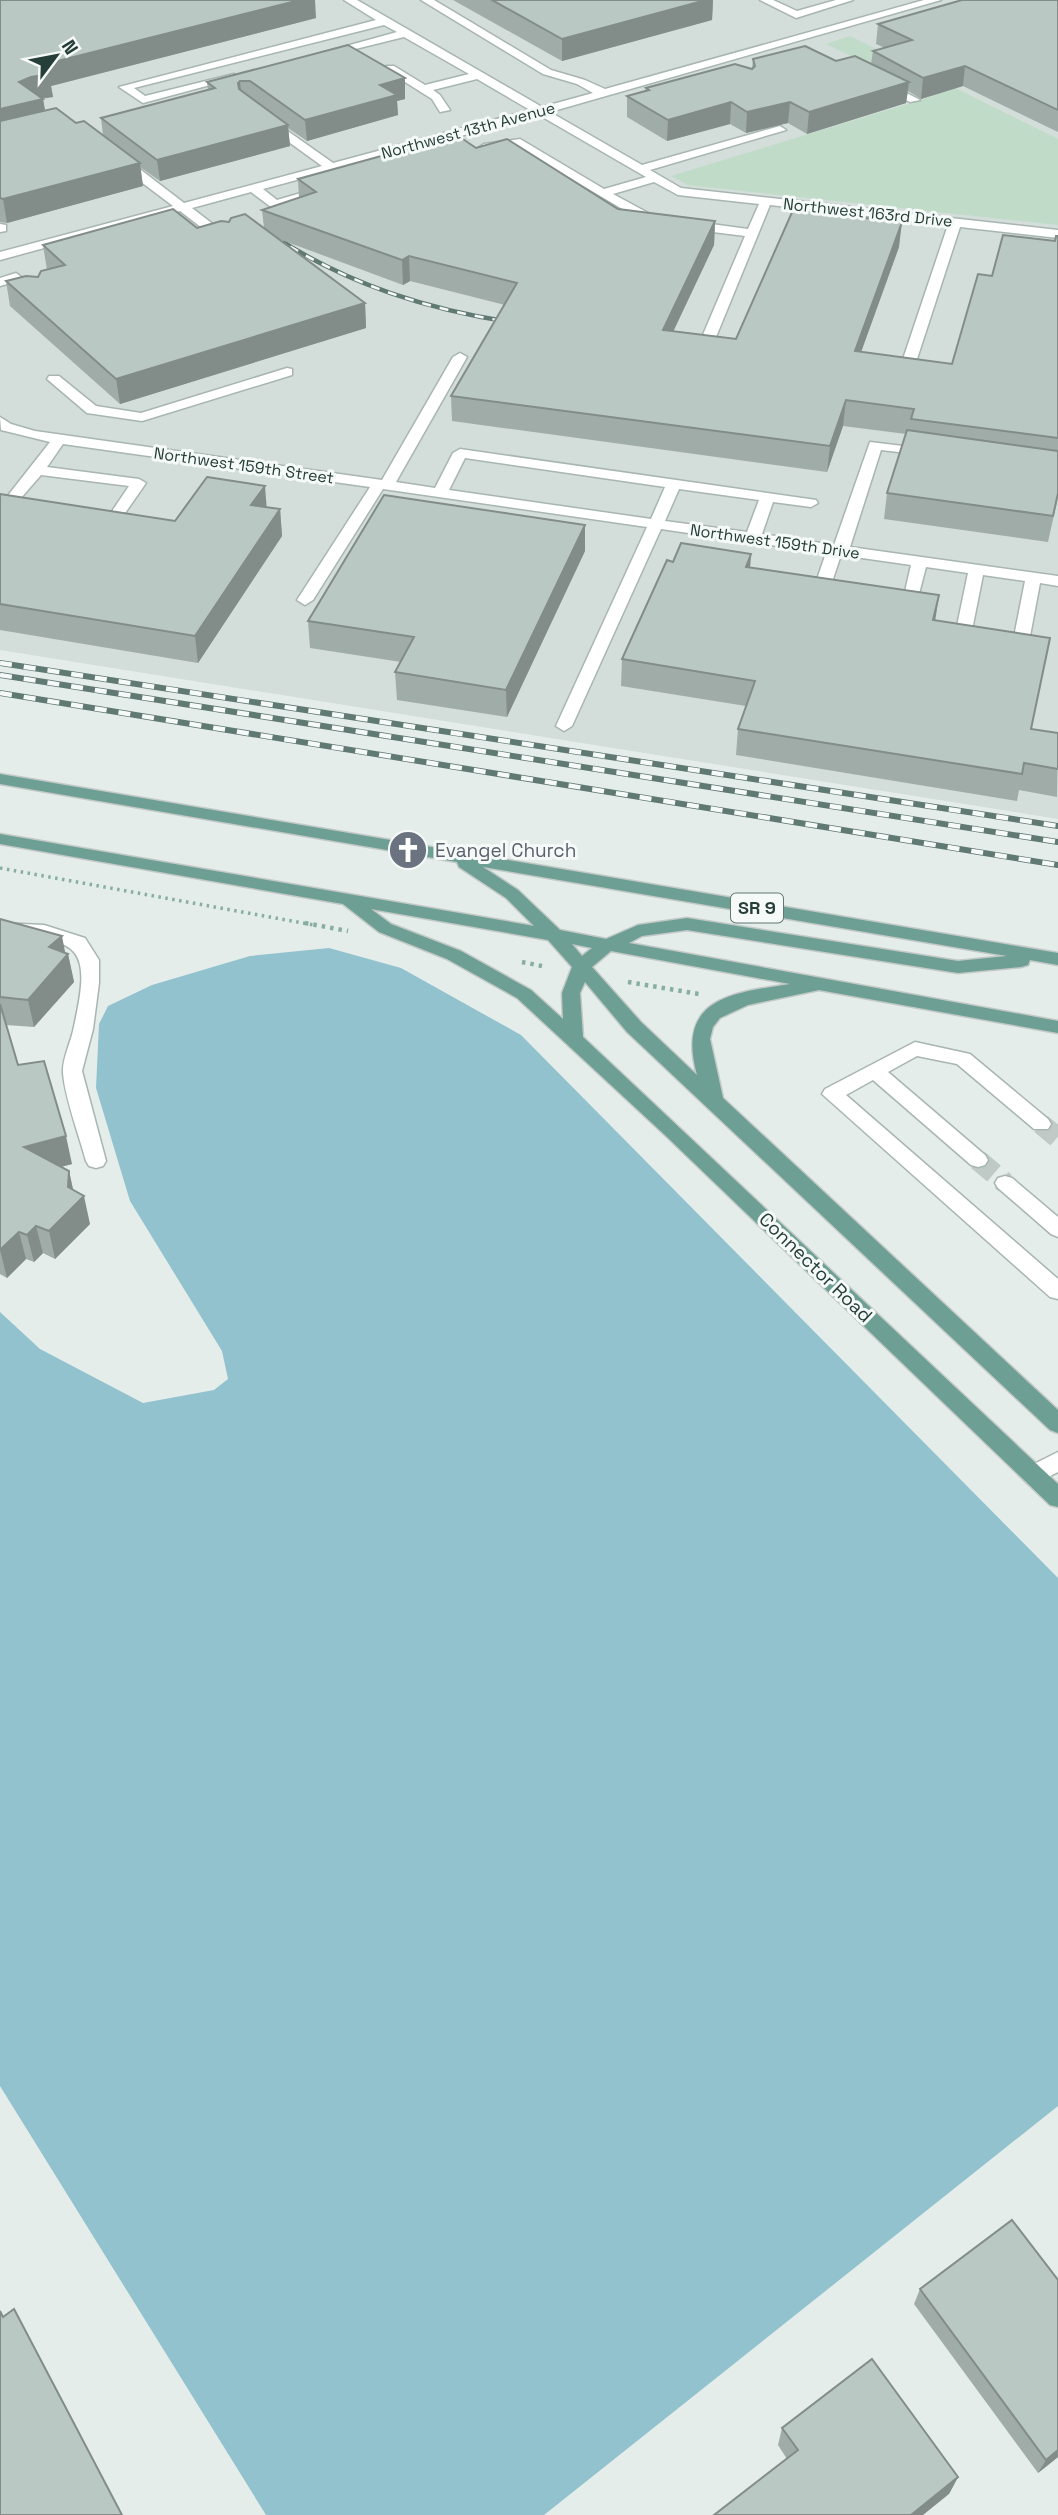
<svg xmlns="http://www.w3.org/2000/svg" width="1058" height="2515" viewBox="0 0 1058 2515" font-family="'Space Grotesk',sans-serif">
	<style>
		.built { fill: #d3ddd9 }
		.green { fill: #c0dcc9 }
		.water { fill: #91c2ce }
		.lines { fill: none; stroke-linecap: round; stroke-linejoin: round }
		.minor-tunnel { stroke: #bfcac6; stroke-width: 21; stroke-dasharray: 21 10; stroke-linecap: butt }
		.minor-casing { stroke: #a8b5b1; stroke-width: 3 }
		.major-casing { stroke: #c2c9c7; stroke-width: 3 }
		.path-far1 { stroke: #88aea4; stroke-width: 3.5; stroke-dasharray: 2.5 4.5; stroke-linecap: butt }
		.path { stroke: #88aea4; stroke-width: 4.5; stroke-dasharray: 3.5 5; stroke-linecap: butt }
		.minor { fill: #fff; fill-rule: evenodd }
		.major { fill: #6d9f94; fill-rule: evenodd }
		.rail-far1-casing { stroke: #607973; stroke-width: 4.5 }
		.rail-casing { stroke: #607973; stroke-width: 6 }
		.rail-far1 { stroke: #f5faf8; stroke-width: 2.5; stroke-dasharray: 9; stroke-linecap: butt }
		.rail { stroke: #f5faf8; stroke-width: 4.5; stroke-dasharray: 12; stroke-linecap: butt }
		.wall { fill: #a0aca8 }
		.shaded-wall { fill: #828c88 }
		.building { fill: #bac8c3; stroke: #828c88; stroke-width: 2 }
		.labels { text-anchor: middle; stroke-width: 6; stroke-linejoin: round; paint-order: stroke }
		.far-street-label { font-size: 16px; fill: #253e38; stroke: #f5faf8 }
		.shield { fill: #f5faf8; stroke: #637672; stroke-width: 2 }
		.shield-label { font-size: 18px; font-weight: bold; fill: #253e38 }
		.worship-label { font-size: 19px; fill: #5b616d; stroke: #f5faf8; text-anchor: start }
		.street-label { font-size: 19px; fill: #253e38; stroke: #f5faf8 }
	</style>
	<rect width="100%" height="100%" fill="#e5edea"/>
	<polygon class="built" points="0,0 1058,0 1058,819 0,650"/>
	<polygon class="green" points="850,36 1058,139 1058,225 688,185 671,176 934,96 826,44"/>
	<polygon class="water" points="329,948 401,968 521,1035 1058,1578 1058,2106 544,2515 266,2515 0,2086 0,1312 40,1349 143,1403 214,1390 228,1379 222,1351 130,1201 96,1088 99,1024 108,1006 152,985 250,956"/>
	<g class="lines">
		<g class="minor-tunnel">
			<polyline points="1041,1124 1058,1138"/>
			<polyline points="978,1160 1005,1183"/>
		</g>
		<g class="minor-casing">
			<g id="minor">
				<polygon points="344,0 357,0 542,107 593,93 577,84 543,74 421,0 434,0 551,70 585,80 605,89 924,0 941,0 550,112 642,165 780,126 786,130 650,170 681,188 1058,230 1058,238 960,227 916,362 909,366 902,362 948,225 770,205 716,337 709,341 702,337 745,236 689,229 683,225 689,221 748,229 759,204 678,195 654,182 613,194 663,221 657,225 646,223 514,145 484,152 478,148 484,144 520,139 604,189 646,177 539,115 263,189 277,200 325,186 331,190 279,207 271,207 251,192 192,208 231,238 231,244 223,244 180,211 0,260 0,252 173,206 116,163 116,157 124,157 184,203 322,166 264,124 264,120 272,120 333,163 530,110 477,79 433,90 440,95 450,110 440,112 432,99 386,70 386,66 394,66 425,85 469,74 404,37 327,56 321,53 397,32 384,25 134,88 145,96 234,74 240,77 143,103 119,87 376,20"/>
				<polygon points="760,0 773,0 797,11 836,0 853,0 796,18"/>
				<polygon points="879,83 887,83 920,100 910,102 879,87"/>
				<polygon points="0,224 6,225 6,231 0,232"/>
				<polygon points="16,273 42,293 42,299 32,299 14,282 0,286 0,278"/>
				<path d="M460 353 467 357 396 482 435 488 453 453 460 449 816 500 818 503 811 507 773 502 762 534 834 545 870 442 928 449 935 453 933 456 881 450 850 547 1058 576V586L1040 583 1027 652 1019 657 1011 652 1025 581 983 575 970 640 962 645 954 640 968 573 926 567 916 605H895L887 600 895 595 904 596 911 565 841 555 831 585 844 588 847 591 844 594 817 591 814 588 826 553 661 529 572 726 564 731 556 726 647 527 383 489 313 600 305 605 297 600 370 487 63 444 47 467 139 479 146 483 114 529H104L102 526 129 486 41 475 14 506 0 505V497L6 498 50 442 1 430 0 417 11 424 35 431 382 480 453 357ZM465 458 665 487 651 519 449 490ZM679 489 759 500 747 532 665 521Z"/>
				<polygon points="287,368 292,369 292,375 142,421 87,413 47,379 49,376 59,376 96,406 141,413"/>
				<path d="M0 923 44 925 85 938 99 960V983L93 1029 82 1071 106 1161 103 1166 96 1168 89 1166 86 1161C79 1135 65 1098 63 1073 62 1060 70 1044 73 1031 92 947 83 939 0 935Z"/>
				<polygon points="915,1042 970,1054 1048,1119 1051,1124 1048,1129 1034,1129 957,1064 917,1056 888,1072 985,1155 988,1160 985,1165 978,1167 971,1165 873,1080 846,1095 1058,1279 1058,1299 1050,1297 822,1094 825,1089"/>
				<polygon points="1005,1176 1012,1178 1058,1217 1058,1237 1051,1234 998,1188 995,1183 998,1178"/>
				<polygon points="1058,1452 1058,1472 1034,1484 1026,1482 1023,1475 1026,1468"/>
			</g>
		</g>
		<g class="major-casing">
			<path id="major" d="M0 774 1058 953V965L1030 960 1028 965 1021 967 958 973 687 930 642 936 629 943 1058 1021V1033L819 990 748 1005 720 1018 713 1027 710 1039 723 1098 1058 1410V1433L1050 1430 627 1032 585 982 580 993 583 1037 1058 1484V1507L1050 1505 666 1136 517 998 447 959 379 932 343 904 0 844V834L534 926 506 898 459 867 457 862 0 784ZM483 867 1007 956 958 961 687 918 638 925 606 939 560 930 518 890ZM371 909 548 940 572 967 562 993 563 1019 531 990 461 951 391 924ZM572 944 592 948 582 956ZM611 951 790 984C730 993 676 999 697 1075L641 1022 592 967Z"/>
		</g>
		<polyline class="path-far1" points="0,868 314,925"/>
		<g class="path">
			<polyline points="305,923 348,931"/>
			<polyline points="522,962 542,966"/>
			<polyline points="628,982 699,994"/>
		</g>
		<use href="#minor" class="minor"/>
		<use href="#major" class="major"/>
		<g class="rail-far1-casing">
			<path id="rail-far1" d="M275 237C349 285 429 310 516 323"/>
		</g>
		<g class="rail-casing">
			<g id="rail">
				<polyline points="0,663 1058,826"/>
				<polyline points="0,675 1058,842"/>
				<polyline points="0,693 1058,865"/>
			</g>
		</g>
		<use href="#rail-far1" class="rail-far1"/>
		<use href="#rail" class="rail"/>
	</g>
	<g class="wall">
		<polygon points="0,0 316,18 51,86 53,97 42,99 43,99 45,111 103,135 101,118 208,90 207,82 348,45 405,78 405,99 397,101 398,115 307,141 288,128 290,146 160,181 140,167 143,186 7,223 0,222"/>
		<polygon points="453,0 713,0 712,20 562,61"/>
		<polygon points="1058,0 1058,132 963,86 921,99 908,91 906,103 807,134 788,123 746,133 730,124 667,141 627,117 627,96 645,91 646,88 752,69 753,59 836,61 871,64 873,51 885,48 876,44 878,24"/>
		<polygon points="476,148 618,209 715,221 714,245 673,332 736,339 899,247 861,352 952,364 992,276 1055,241 1058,236 1058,497 1048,542 884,519 887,493 906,434 843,426 827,472 452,421 451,396 505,305 410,281 403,285 279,239 365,303 366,328 120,404 10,306 6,281 38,277 47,270 43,245 197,228 264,228 262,210 299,198 298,179"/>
		<polygon points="0,494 175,521 267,507 280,509 282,536 198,663 0,630"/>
		<polygon points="585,551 507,717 397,700 395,672 401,662 310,648 308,621"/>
		<polygon points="751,554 750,568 936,621 1031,730 1058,733 1057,797 1019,790 1017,801 736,755 738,729 746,706 621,686 622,659"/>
		<polygon points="0,919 68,954 74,982 34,1027 6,1025 18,1065 72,1164 61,1167 69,1171 73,1190 90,1224 55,1259 43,1253 34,1262 26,1259 7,1278 0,1274"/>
		<polygon points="920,2289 1058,2457 1038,2473 914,2304"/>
		<polygon points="782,2428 958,2477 949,2494 787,2459 778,2445"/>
	</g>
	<g class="shaded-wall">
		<polygon points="300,0 315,0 316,18 51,86 53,97 34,99 43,99 47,122 0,133 0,109 19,82 38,66"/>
		<polygon points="706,0 713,0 712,20 562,61 562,39"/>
		<polygon points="965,66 963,86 921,99 923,78"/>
		<polygon points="405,78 405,99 397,101 398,115 307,141 305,120 380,85"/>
		<polygon points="240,81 242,101 238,83"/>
		<polygon points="909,82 906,103 807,134 809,112"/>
		<polygon points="731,102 730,124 667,141 668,120"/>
		<polygon points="790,102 788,123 746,133 747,112"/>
		<polygon points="288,125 290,146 160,181 157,160"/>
		<polygon points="140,163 143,186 7,223 3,199"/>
		<polygon points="715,221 714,245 662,355 663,330"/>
		<polygon points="902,222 899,247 852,377 855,351"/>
		<polygon points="409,256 410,281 403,285 402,260"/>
		<polygon points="365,303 366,328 120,404 116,379"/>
		<polygon points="846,400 843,426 827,472 830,446"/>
		<polygon points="265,486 267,512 251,505"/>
		<polygon points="280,509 282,536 198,663 195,636"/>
		<polygon points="585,525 585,551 507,717 506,690"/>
		<polygon points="751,554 749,580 746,567"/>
		<polygon points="939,595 935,622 933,620"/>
		<polygon points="62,936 66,957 68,954 74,982 34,1027 28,1000 49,947"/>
		<polygon points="66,1136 72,1164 30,1175 24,1147"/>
		<polygon points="69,1171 75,1198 84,1196 90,1224 55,1259 49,1231 68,1187"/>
		<polygon points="36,1226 43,1253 34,1262 27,1235"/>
		<polygon points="19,1232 26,1259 7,1278 0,1250"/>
		<polygon points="1058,2450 1058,2457 1038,2473 1046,2460"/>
		<polygon points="958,2477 949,2494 923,2515 911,2515"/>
	</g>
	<g class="building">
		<polygon points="0,0 300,0 38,66 50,74 31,77 19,82 43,99 0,109"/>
		<polygon points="492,0 706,0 562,39"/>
		<polygon points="962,0 1058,0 1058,110 965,66 923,78 873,51 912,40 878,24"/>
		<polygon points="348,45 405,78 380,85 397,95 305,120 250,81 240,81 238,83 239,89 288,125 157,160 101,118 215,88 207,82"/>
		<polygon points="805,46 836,61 855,56 909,82 809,112 790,102 747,112 731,102 668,120 627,96 649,90 646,88 735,64 752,69 755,66 753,59"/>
		<polygon points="56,108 76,123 84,121 140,163 3,199 0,198 0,121"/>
		<polygon points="457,135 476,148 507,139 618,209 715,221 663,330 736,339 793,210 902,222 855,351 952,364 978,274 992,276 1003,235 1055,241 1056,236 1058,236 1058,438 911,419 914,409 846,400 830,446 451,396 517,283 409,256 402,260 262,210 316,192 298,179"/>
		<polygon points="173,209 197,228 221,221 229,222 231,218 245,214 365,303 116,379 6,281 26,276 38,277 41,271 65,265 43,245"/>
		<polygon points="907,430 1058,451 1058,493 1053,516 887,493"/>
		<polygon points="207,477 265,486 251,505 280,509 195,636 0,604 0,494 175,521"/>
		<polygon points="384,495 585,525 506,690 395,672 414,637 308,621"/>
		<polygon points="681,543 751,554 746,567 939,595 933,620 1050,638 1031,729 1058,733 1058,769 1024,763 1022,774 738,729 755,681 622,659 667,560 673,562"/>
		<polygon points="0,919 62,936 49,947 68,954 28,1000 0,997"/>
		<polygon points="0,1004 18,1065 44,1061 66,1136 24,1147 69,1171 68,1187 84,1196 49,1231 36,1226 27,1235 19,1232 0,1250"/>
		<polygon points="1012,2220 1058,2280 1058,2450 1046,2460 920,2289"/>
		<polygon points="14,2309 122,2515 0,2515 0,2311 3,2317"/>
		<polygon points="872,2359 958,2477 911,2515 714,2515 798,2450 782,2428"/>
	</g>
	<defs>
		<g id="church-disc" transform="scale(2.0125)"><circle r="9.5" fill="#6b7280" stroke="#f5faf8"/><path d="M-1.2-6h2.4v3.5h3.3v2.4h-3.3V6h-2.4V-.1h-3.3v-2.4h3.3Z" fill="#fff"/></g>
	</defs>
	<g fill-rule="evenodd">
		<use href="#church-disc" x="408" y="850"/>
	</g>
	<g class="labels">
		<g class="far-street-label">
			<text transform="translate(468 130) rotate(-15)" y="6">Northwest 13th Avenue</text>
			<text transform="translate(868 212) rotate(6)" y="6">Northwest 163rd Drive</text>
			<text transform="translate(244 465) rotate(8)" y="6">Northwest 159th Street</text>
			<text transform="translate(775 541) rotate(8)" y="6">Northwest 159th Drive</text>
		</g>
		<rect class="shield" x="731" y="893.5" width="52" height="29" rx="5"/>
		<g class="shield-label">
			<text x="757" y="914">SR 9</text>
		</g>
		<g class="worship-label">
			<text x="435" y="857">Evangel Church</text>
		</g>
		<g class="street-label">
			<text transform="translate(816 1267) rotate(44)" y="7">Connector Road</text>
		</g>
	</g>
	<g transform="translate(56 56) rotate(58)" stroke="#f5faf8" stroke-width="5" paint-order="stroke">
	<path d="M0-5L12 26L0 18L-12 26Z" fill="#253e38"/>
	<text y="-10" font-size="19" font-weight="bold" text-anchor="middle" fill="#253e38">N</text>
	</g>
</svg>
